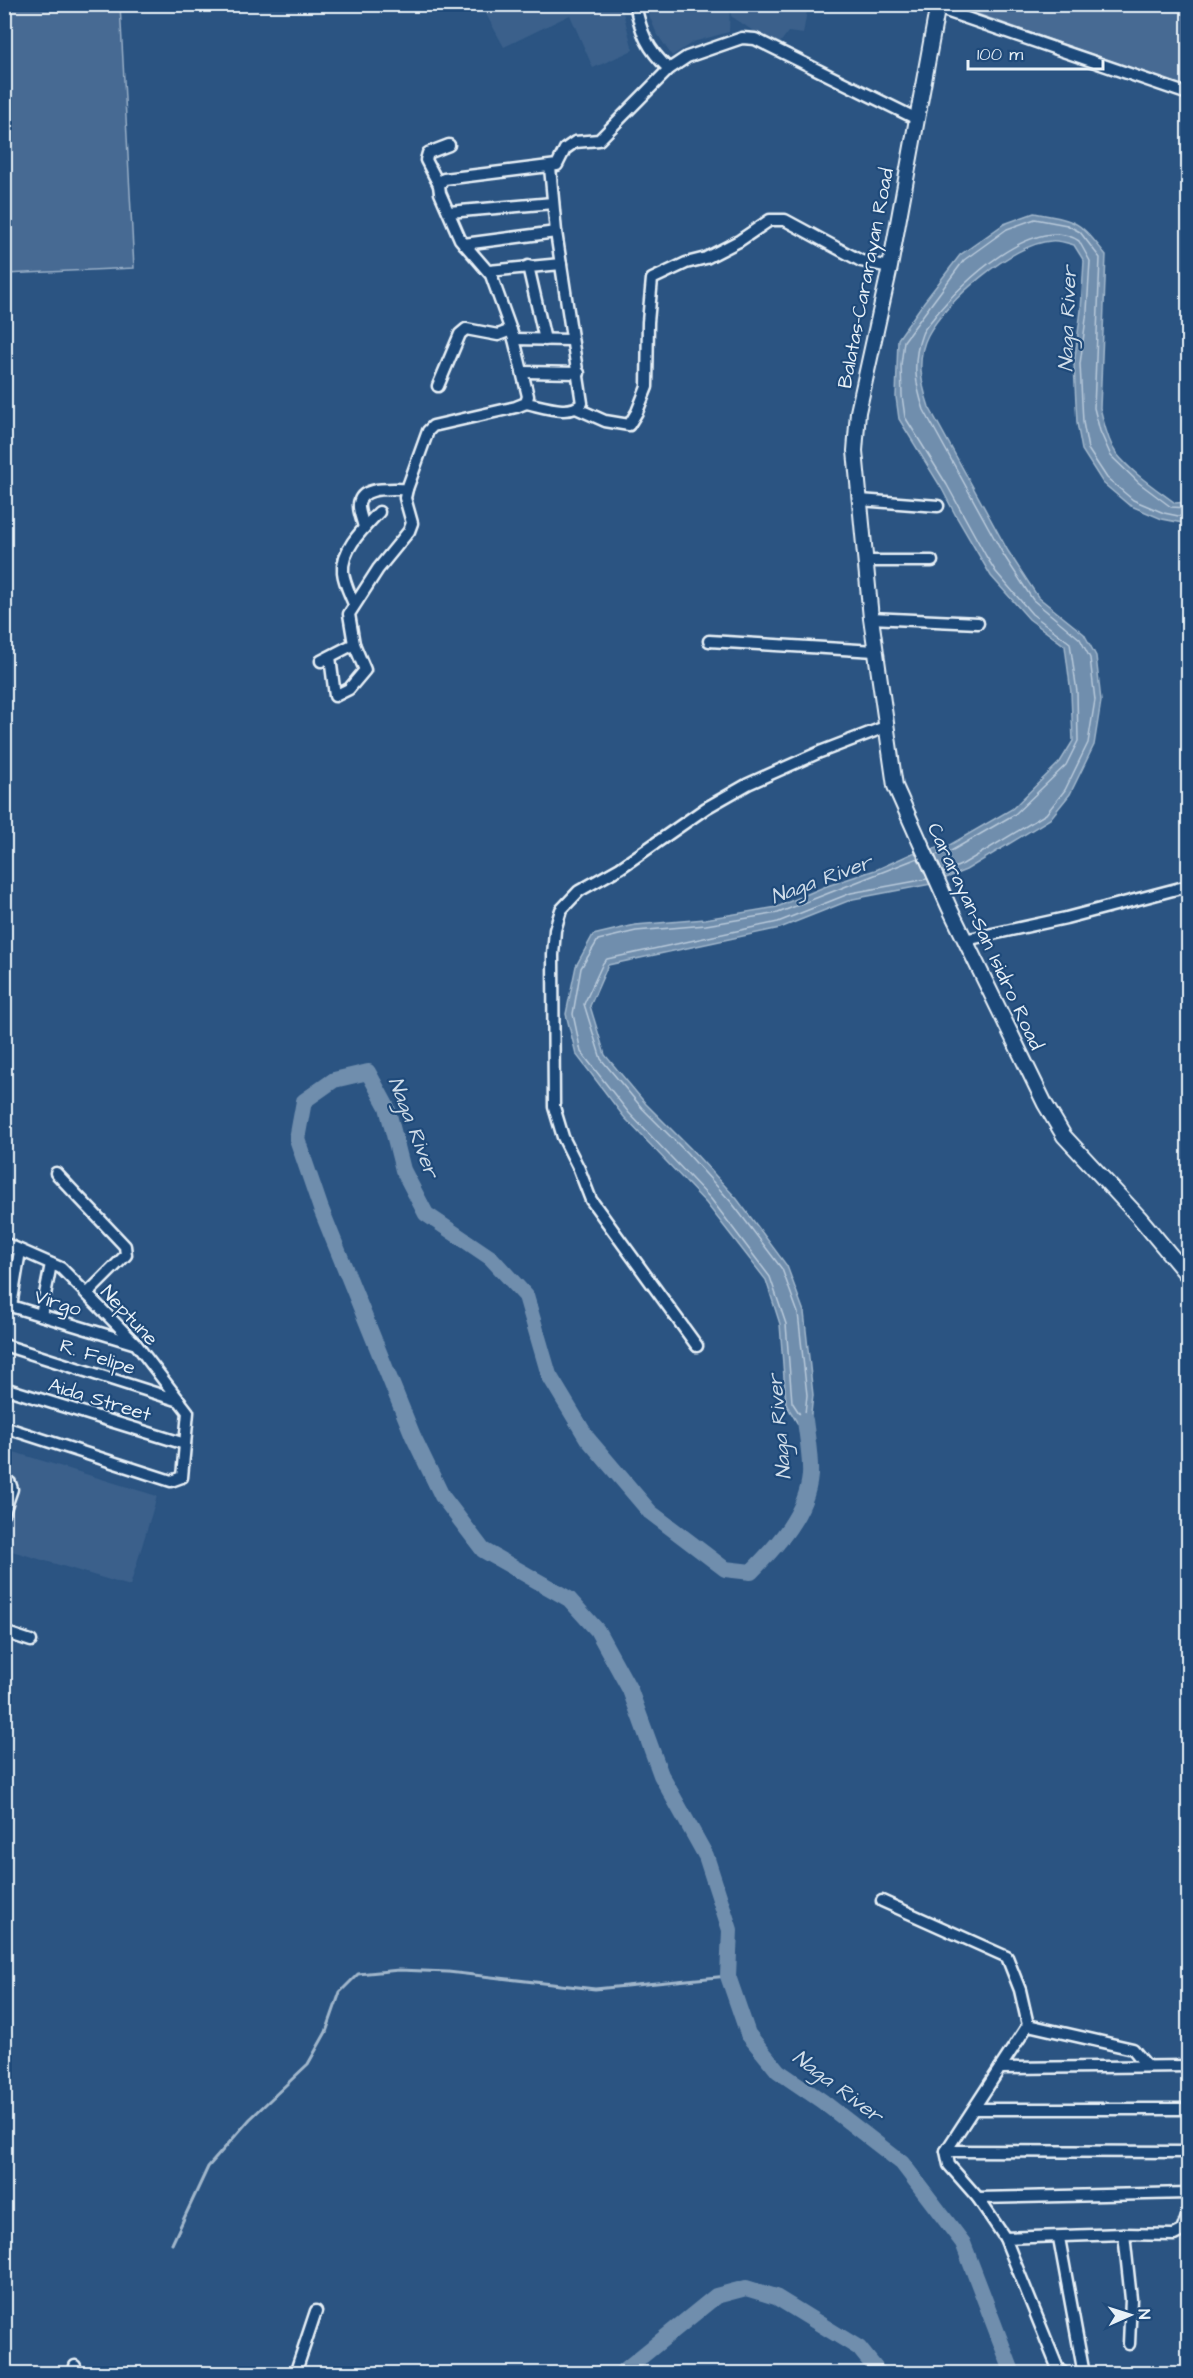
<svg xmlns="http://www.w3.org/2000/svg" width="1193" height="2378" viewBox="0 0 1193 2378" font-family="'Architects Daughter',sans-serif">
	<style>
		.built { fill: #3a608b }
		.green { fill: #476b93; stroke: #98aec6; stroke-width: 1.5 }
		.water { fill: #708ead; stroke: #a0b6cb; stroke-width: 1.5 }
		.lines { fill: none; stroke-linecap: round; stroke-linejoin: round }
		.shore { stroke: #b8c9da; stroke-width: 1.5 }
		.stream { stroke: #a0b6cb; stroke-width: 3 }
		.river { stroke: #708ead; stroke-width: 16 }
		.minor-casing { stroke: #e8f1f8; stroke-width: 15 }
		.major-casing { stroke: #e8f1f8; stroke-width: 18 }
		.minor { stroke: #1f4a7a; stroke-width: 10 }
		.major { stroke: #1f4a7a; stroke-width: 14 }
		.labels { text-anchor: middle; stroke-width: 4.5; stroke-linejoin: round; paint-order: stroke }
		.street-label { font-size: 20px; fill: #e8f1f8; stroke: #1f4a7a }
		.water-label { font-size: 21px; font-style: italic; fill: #d0dde9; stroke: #1f4a7a }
	</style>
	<rect width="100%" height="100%" fill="#2b5482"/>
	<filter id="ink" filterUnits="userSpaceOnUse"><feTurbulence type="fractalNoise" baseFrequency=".0167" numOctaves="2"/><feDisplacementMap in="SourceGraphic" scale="12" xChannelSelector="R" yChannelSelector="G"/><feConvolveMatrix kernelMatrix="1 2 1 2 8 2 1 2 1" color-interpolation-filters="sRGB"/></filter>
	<g filter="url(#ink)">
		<g class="built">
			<polygon points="481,5 621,5 633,50 593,68 570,15 504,47"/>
			<polygon points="645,5 730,5 729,32 693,42 672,56 656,32"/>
			<polygon points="731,5 808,5 803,34 788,32 777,47 731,16"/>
			<polygon points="4,1449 157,1496 130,1586 5,1549"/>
		</g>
		<g class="green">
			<polygon points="5,4 120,5 134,268 5,274"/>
			<polygon points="961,4 1188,5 1188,88 960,8"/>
		</g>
		<path class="water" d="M1034 213C1078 221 1078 220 1106 255L1100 408C1104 422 1107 440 1116 453 1132 473 1155 488 1175 503L1188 502V524L1162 519 1129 505 1103 483 1082 450 1077 423 1074 364 1081 310 1084 261 1074 245C1067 243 1058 240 1051 241 1013 243 945 302 928 335 916 358 921 383 929 407L1008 551 1038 597 1084 634 1096 656 1101 701 1094 745 1070 794 1050 819 966 870 931 884 853 899 780 928 608 965 590 1006 605 1055 646 1104 691 1149 737 1199 787 1266 804 1312 813 1395 808 1441 786 1404 780 1324 766 1280 706 1203 624 1117 576 1054 566 1014 576 966 593 935 635 925 705 919 777 907 824 887 878 869 913 853 948 846 1012 809 1060 762 1073 741 1071 693 1065 646 1029 619 991 576 956 516 942 489 899 419 896 397 898 339 924 302 960 255 1004 224Z"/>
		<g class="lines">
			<g class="shore">
				<polyline points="935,855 951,851 1015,814 1066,765 1078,741 1077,692 1070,643 1032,614 996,572 986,556 947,485 905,417 902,396 901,365 904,341 964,260 1007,229 1035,219 1067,225 1080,232 1100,258 1094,408 1100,431 1111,456 1139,483 1171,507 1188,508"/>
				<polyline points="918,858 778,913 706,925 636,931 598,940 581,968 573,1014 581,1052 629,1113 711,1199 770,1277 786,1324 792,1402 801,1416 805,1414 807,1395 798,1313 782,1269 732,1203 687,1153 642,1108 601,1059 584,1004 603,963 607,959 778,922 851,893 927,879"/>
				<path d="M943 873 963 864 1046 814 1065 790 1088 743 1095 700 1090 658 1080 639 1033 600 1003 554 924 410C915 384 912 361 922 334 924 328 931 322 935 316 960 284 1035 212 1079 241L1090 261 1087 311 1080 364 1083 422 1088 449 1107 478 1133 500 1164 513 1188 518"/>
			</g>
			<polyline class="stream" points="172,2244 208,2167 250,2119 308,2064 326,2032 340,1992 358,1974 399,1970 448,1972 595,1989 728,1976"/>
			<g class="river">
				<path d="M805 1420C807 1437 811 1457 810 1475 807 1513 777 1546 751 1572L725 1569 650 1512 587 1438 549 1375 526 1296 491 1258 426 1214 403 1170 387 1107 368 1072 334 1080 304 1101 297 1139 321 1209 413 1436 442 1496 483 1550 569 1599 597 1630 630 1690 661 1775 706 1856 730 1930 728 1976 748 2034 778 2071 822 2101 902 2163 963 2243 1013 2374"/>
				<polyline points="620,2374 716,2296 746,2288 776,2297 859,2348 880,2374"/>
			</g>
			<g class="minor-casing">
				<g id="minor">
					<path d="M635 4C641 33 647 49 669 69"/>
					<polyline points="937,8 1188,94"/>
					<polyline points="439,185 426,160 428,153 449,145"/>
					<polyline points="449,212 553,203"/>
					<polyline points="464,244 556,232"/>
					<polyline points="528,266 545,340"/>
					<polyline points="489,271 561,264"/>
					<polyline points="514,339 572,340"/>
					<polyline points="523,372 579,373"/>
					<polyline points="438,386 460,334 466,329 498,335 511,330"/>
					<path d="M526 403C542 406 571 417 582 403L556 232 550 167"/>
					<polyline points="578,409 605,421 629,425 637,412 647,387 648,322 652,279 686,263 706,258 739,241 770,220 785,220 861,261 890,267"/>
					<polyline points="860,500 938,506"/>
					<path d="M364 528C363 521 358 511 359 504 361 485 393 490 407 489"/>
					<polyline points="866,561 932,561"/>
					<path d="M354 604C350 594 344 583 343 572 341 549 365 527 379 512"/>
					<polyline points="871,618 978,623"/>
					<polyline points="709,641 875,651"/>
					<polyline points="330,657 335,696 349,689 365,670 354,644"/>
					<polyline points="321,661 354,644 349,614 378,569 409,531 412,523 405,498 407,489 428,431 433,426 516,407 526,403 528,396 514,339 491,275 460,239 440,193 439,185 444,179 557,165 565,149 575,142 599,140 669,69 687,57 742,38 755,39 915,118"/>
					<polyline points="965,940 1066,918 1188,886"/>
					<polyline points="56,1173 125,1246 126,1255 87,1294"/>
					<polyline points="4,1243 61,1268 136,1344 188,1412 182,1477 171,1481 4,1427"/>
					<polyline points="4,1304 133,1343"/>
					<polyline points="11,1306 20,1251"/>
					<polyline points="41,1315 51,1264"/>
					<polyline points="4,1345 180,1401"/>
					<polyline points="697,1346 591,1200 579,1169 563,1137 554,1107 553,955 555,930 561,910 579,891 620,868 706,808 748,784 820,752 885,727"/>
					<polyline points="4,1388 185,1444"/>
					<polyline points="4,1482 10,1483 12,1489 4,1512"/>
					<polyline points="4,1632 31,1641"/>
					<polyline points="882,1901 1007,1957 1020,1990 1028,2025 946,2151 949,2165 978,2198 1005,2238 1058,2369 1065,2374"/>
					<polyline points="1028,2025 1133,2049 1147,2066"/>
					<polyline points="1000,2068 1188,2066"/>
					<polyline points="974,2109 1188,2109"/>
					<polyline points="946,2151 1188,2152"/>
					<polyline points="978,2198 1188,2193"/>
					<polyline points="1124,2234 1131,2299 1129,2344"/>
					<polyline points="1005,2238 1124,2234 1174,2235 1182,2231 1188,2214"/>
					<polyline points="1059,2238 1083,2369 1080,2374"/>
					<polyline points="74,2374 75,2366"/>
					<polyline points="295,2374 316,2311"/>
				</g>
			</g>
			<g class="major-casing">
				<polyline id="major" points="938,4 890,267 858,412 855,451 871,618 895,786 949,907 1045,1104 1064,1136 1139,1217 1188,1276"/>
			</g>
			<use href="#minor" class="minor"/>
			<use href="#major" class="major"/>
		</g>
	</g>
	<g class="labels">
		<g class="street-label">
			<text transform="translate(865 278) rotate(-79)" y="7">Balatas-Cararayan Road</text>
			<text transform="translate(986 936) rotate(65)" y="7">Cararayan-San Isidro Road</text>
			<text transform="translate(58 1302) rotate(17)" y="7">Virgo</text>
			<text transform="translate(130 1315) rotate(47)" y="7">Neptune</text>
			<text transform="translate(98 1356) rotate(18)" y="7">R. Felipe</text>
			<text transform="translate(100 1399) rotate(17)" y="7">Aida Street</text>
		</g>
		<g class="water-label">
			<text transform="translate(1067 319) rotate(-88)" y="7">Naga River</text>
			<text transform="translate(821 879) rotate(-20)" y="7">Naga River</text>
			<text transform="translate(414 1127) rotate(69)" y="7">Naga River</text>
			<text transform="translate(779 1427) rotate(-95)" y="7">Naga River</text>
			<text transform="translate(838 2086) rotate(37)" y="7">Naga River</text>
		</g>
	</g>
	<rect width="1193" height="2378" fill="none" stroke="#1f4a7a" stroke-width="24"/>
	<rect x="12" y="12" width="1169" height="2354" fill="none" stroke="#e8f1f8" stroke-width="2" filter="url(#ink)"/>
	<g transform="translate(1130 2315) rotate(87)" stroke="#1f4a7a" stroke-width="4.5" paint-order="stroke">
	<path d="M0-4.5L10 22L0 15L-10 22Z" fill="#e8f1f8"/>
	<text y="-9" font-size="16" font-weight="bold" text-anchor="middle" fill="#e8f1f8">N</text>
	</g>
	<path d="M968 60v9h135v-9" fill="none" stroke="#e8f1f8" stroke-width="3"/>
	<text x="977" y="60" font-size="18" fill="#e8f1f8" stroke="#1f4a7a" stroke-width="4.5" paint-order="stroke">100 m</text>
</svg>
